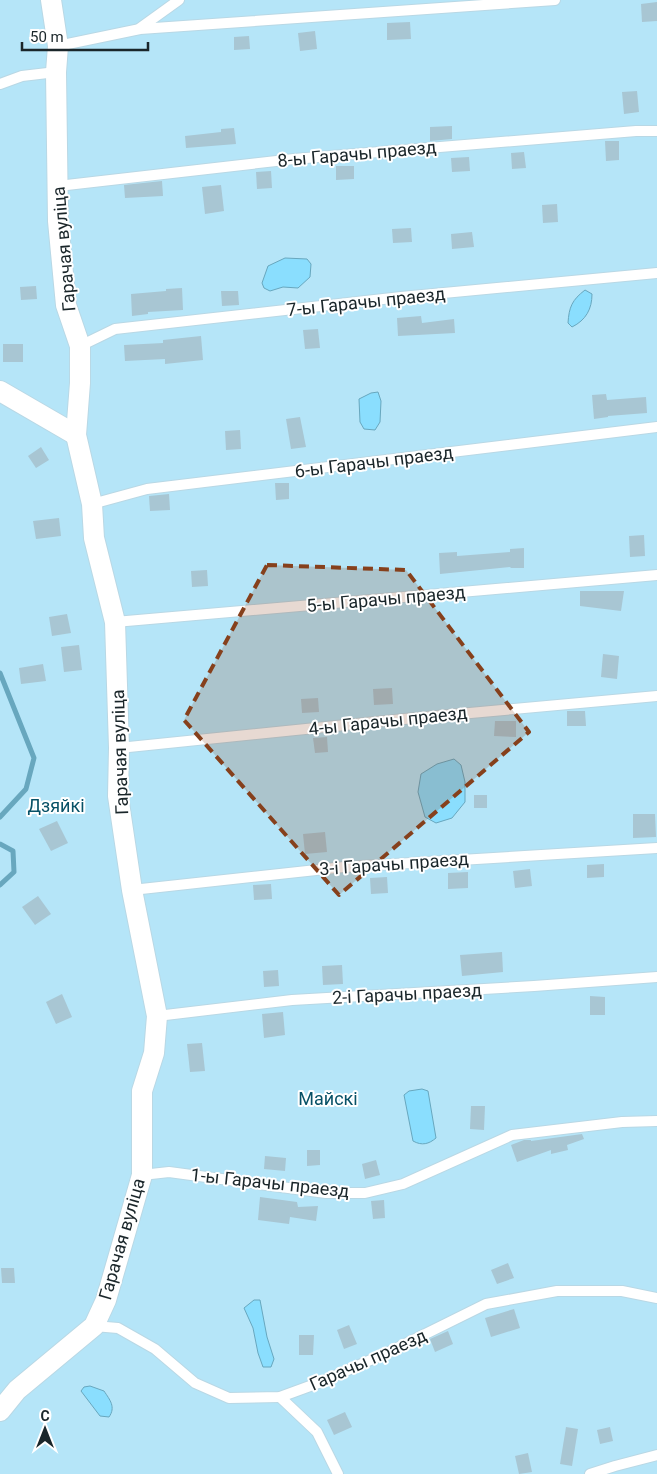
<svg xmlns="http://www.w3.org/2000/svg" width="657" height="1474" viewBox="0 0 657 1474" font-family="Roboto,sans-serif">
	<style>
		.green { fill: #b5e5f8 }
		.water { fill: #8adefe; stroke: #68a7be }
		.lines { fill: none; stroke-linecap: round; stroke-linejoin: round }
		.stream { stroke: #68a7be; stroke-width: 5 }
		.building { fill: #a8c6d3 }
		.lane-casing { stroke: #b9d8e5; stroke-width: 12 }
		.street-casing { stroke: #b9d8e5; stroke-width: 22 }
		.lane { stroke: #fff; stroke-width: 10 }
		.street { stroke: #fff; stroke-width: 20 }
		.marked { fill: #86401c; fill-opacity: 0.2; stroke: #86401c; stroke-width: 4; stroke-dasharray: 10 6; stroke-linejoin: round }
		.labels { text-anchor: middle; stroke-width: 4; stroke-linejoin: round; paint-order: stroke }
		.street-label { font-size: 18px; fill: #1a262a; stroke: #fff }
		.park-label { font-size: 18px; fill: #075167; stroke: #fff }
	</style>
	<rect width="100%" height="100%" fill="#f5fbfe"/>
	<rect class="green" x="0" y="0" width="657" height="1474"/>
	<g class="water">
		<polygon points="285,258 307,259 311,264 310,277 298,288 283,287 270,291 264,288 262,283 268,266"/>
		<path d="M585 290 592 294C592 309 586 320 572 327L568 323C569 307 572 300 585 290Z"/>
		<polygon points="378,392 381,401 380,422 375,430 364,429 360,422 359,399 371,393"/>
		<polygon points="454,759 461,765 465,782 465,802 452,818 436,823 425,817 418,792 421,774 437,764"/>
		<path d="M422 1089 428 1091 436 1138C429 1144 422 1146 413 1141L404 1095 409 1091Z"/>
		<polygon points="254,1300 260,1300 267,1337 274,1359 271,1367 263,1367 258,1353 253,1328 244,1308"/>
		<path d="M90 1386 104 1391C110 1400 116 1407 109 1417L100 1416 81 1391 84 1387Z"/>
	</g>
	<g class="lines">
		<g class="stream">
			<polyline points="0,673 34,758 26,789 0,817"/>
			<polyline points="0,844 13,851 14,872 0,885"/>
		</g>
	</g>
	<g class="building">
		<polygon points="657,2 657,21 642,22 641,4"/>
		<polygon points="410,22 411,39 387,40 387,23"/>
		<polygon points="315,31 317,49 300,51 298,33"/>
		<polygon points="249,36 250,49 234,50 234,37"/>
		<polygon points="637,91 639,112 624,114 622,92"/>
		<polygon points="452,126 452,139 430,141 430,127"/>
		<polygon points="234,128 236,144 186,148 185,136 221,132 221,129"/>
		<polygon points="605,141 619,141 619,160 606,161"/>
		<polygon points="524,152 526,168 512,169 511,153"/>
		<polygon points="469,157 470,171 452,172 451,158"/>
		<polygon points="336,166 354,166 354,179 336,180"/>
		<polygon points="271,171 272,188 257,189 256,172"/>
		<polygon points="162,181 163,196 125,198 124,185"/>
		<polygon points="221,185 224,211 205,214 202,187"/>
		<polygon points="557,204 558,222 543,223 542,205"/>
		<polygon points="411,228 412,242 393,243 392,229"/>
		<polygon points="472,232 474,247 452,249 451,234"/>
		<polygon points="36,286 37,299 21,300 20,287"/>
		<polygon points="182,288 183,310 148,312 148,314 132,316 131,294 166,291 166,289"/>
		<polygon points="221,291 238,291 239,305 222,306"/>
		<polygon points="421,316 422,323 454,319 455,333 398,336 397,318"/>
		<polygon points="318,329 320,348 305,349 303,330"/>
		<polygon points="201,336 203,360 165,364 165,359 125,361 124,345 163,343 163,340"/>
		<rect x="3" y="344" width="20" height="18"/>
		<polygon points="606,394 607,400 646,397 647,413 608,416 608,417 594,419 592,395"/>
		<polygon points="300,417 306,447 291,449 286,419"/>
		<polygon points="240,430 241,449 226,450 225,431"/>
		<polygon points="41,447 49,460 36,468 28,456"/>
		<polygon points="275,483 289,483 289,499 276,500"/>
		<polygon points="169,494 170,510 150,511 149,496"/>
		<polygon points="59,518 61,536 36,539 33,521"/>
		<polygon points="644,535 645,556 630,557 629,536"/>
		<polygon points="524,548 524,568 511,568 510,567 440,574 439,553 457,552 457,556 510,552 510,549"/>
		<polygon points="207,570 208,586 192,587 191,571"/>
		<polygon points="580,591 624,591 621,611 580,606"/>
		<polygon points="67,614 71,633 52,636 49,617"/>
		<polygon points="79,645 82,670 64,672 61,647"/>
		<polygon points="603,654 619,656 617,679 601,677"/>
		<polygon points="43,664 46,681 21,684 19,668"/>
		<polygon points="392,688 393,704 374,705 373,689"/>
		<polygon points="318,698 319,712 302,713 301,699"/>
		<polygon points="567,711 585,711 586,726 567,726"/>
		<polygon points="495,721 516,721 516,737 494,736"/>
		<polygon points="327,737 328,752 315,753 313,738"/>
		<rect x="474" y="795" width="13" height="13"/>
		<polygon points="633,814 655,814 656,837 633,838"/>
		<polygon points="57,821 68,843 51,851 39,829"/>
		<polygon points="325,832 327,852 305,854 303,834"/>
		<polygon points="604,864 604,877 587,878 587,865"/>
		<polygon points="530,869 532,886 515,888 513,871"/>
		<polygon points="468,872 468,888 448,889 448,873"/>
		<polygon points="387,877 388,893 371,894 370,878"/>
		<polygon points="271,884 272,899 254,900 253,885"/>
		<polygon points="38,896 51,914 35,925 22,907"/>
		<polygon points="502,952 503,972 462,976 460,955"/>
		<polygon points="342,965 343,984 323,985 322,966"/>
		<polygon points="278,970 279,986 264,987 263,971"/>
		<polygon points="62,994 72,1017 56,1024 46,1002"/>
		<polygon points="590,996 605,997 605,1015 590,1015"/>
		<polygon points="283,1012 285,1035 264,1038 262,1014"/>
		<polygon points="202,1043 205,1071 190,1072 187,1044"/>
		<polygon points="471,1106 485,1106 484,1130 470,1129"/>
		<polygon points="582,1134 584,1139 567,1145 568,1150 551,1154 551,1150 517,1162 511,1145 524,1140 531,1140 531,1141"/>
		<polygon points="307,1150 320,1150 320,1165 307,1166"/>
		<polygon points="265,1156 286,1158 285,1171 264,1169"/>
		<polygon points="376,1160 380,1175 365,1179 362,1164"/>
		<polygon points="260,1197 297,1202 298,1207 318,1206 316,1221 290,1217 289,1224 258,1220"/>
		<polygon points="384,1200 385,1218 373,1219 371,1201"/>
		<polygon points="508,1263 514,1278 497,1284 491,1270"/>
		<polygon points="1,1268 14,1268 15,1283 2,1283"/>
		<polygon points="514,1309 520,1328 491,1337 485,1318"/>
		<polygon points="349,1325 357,1344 344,1349 337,1330"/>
		<polygon points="448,1331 453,1344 435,1352 430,1339"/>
		<polygon points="299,1335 314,1335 313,1355 299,1355"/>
		<polygon points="345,1412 352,1427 334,1435 327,1420"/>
		<polygon points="566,1427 578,1429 572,1466 560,1464"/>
		<polygon points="610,1427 613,1441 600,1444 597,1430"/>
		<polygon points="528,1453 532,1472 519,1474 515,1456"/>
	</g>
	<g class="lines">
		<g class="lane-casing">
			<g id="lane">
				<polyline points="140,28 179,0"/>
				<polyline points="58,46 140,29 555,0"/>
				<polyline points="0,84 22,76 56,72"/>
				<polyline points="58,186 294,159 636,131 657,131"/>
				<polyline points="80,346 115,329 401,297 657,273"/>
				<polyline points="92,504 147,489 657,427"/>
				<polyline points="115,622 657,575"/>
				<polyline points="119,748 404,719 657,696"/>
				<polyline points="132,890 344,867 657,848"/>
				<polyline points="157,1016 292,1000 534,986 657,977"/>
				<polyline points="142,1175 169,1172 326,1193 365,1193 403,1184 512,1135 622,1122 657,1121"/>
				<polyline points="94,1326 118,1328 155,1349 195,1383 229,1398 280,1397 321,1382 393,1350 486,1304 557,1291 622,1291 657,1298"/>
				<polyline points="280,1397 317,1432 338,1474"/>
				<polyline points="590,1474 615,1466 657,1455"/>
			</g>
		</g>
		<g class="street-casing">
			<g id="street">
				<polyline points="0,391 76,435"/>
				<polyline points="0,1411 17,1390 94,1326 106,1300 142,1175 142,1091 154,1053 157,1016 132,890 118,796 119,748 115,622 94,538 92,504 76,435 80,383 80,346 66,305 58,221 56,72 58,46 51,0"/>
			</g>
		</g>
		<use href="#lane" class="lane"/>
		<use href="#street" class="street"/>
	</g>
	<path class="marked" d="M267 565 406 570 529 732 339 895 184 720Z"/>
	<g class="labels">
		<g class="street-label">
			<text transform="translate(357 154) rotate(-5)" y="6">8-ы Гарачы праезд</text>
			<text transform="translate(64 249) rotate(-95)" y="6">Гарачая вуліца</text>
			<text transform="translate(366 302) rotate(-6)" y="6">7-ы Гарачы праезд</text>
			<text transform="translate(374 462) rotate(-7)" y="6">6-ы Гарачы праезд</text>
			<text transform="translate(386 599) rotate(-5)" y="6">5-ы Гарачы праезд</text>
			<text transform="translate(388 721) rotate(-6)" y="6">4-ы Гарачы праезд</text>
			<text transform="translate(120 752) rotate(-92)" y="6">Гарачая вуліца</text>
			<text transform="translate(394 864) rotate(-4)" y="6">3-і Гарачы праезд</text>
			<text transform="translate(407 994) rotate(-3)" y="6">2-і Гарачы праезд</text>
			<text transform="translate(270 1183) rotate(6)" y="6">1-ы Гарачы праезд</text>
			<text transform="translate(122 1239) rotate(-74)" y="6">Гарачая вуліца</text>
			<text transform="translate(368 1360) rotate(-24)" y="6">Гарачы праезд</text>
		</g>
		<g class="park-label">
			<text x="56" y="812">Дзяйкі</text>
			<text x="328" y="1105">Майскі</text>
		</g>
	</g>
	<g transform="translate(45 1429)" stroke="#ffffff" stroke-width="4" paint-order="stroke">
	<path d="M0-4L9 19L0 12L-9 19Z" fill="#1a262a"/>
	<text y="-8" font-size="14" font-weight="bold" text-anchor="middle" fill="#1a262a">С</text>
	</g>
	<path d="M22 42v8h126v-8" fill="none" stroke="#1a262a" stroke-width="2.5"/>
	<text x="30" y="42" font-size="15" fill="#1a262a" stroke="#ffffff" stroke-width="4" paint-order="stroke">50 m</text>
</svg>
